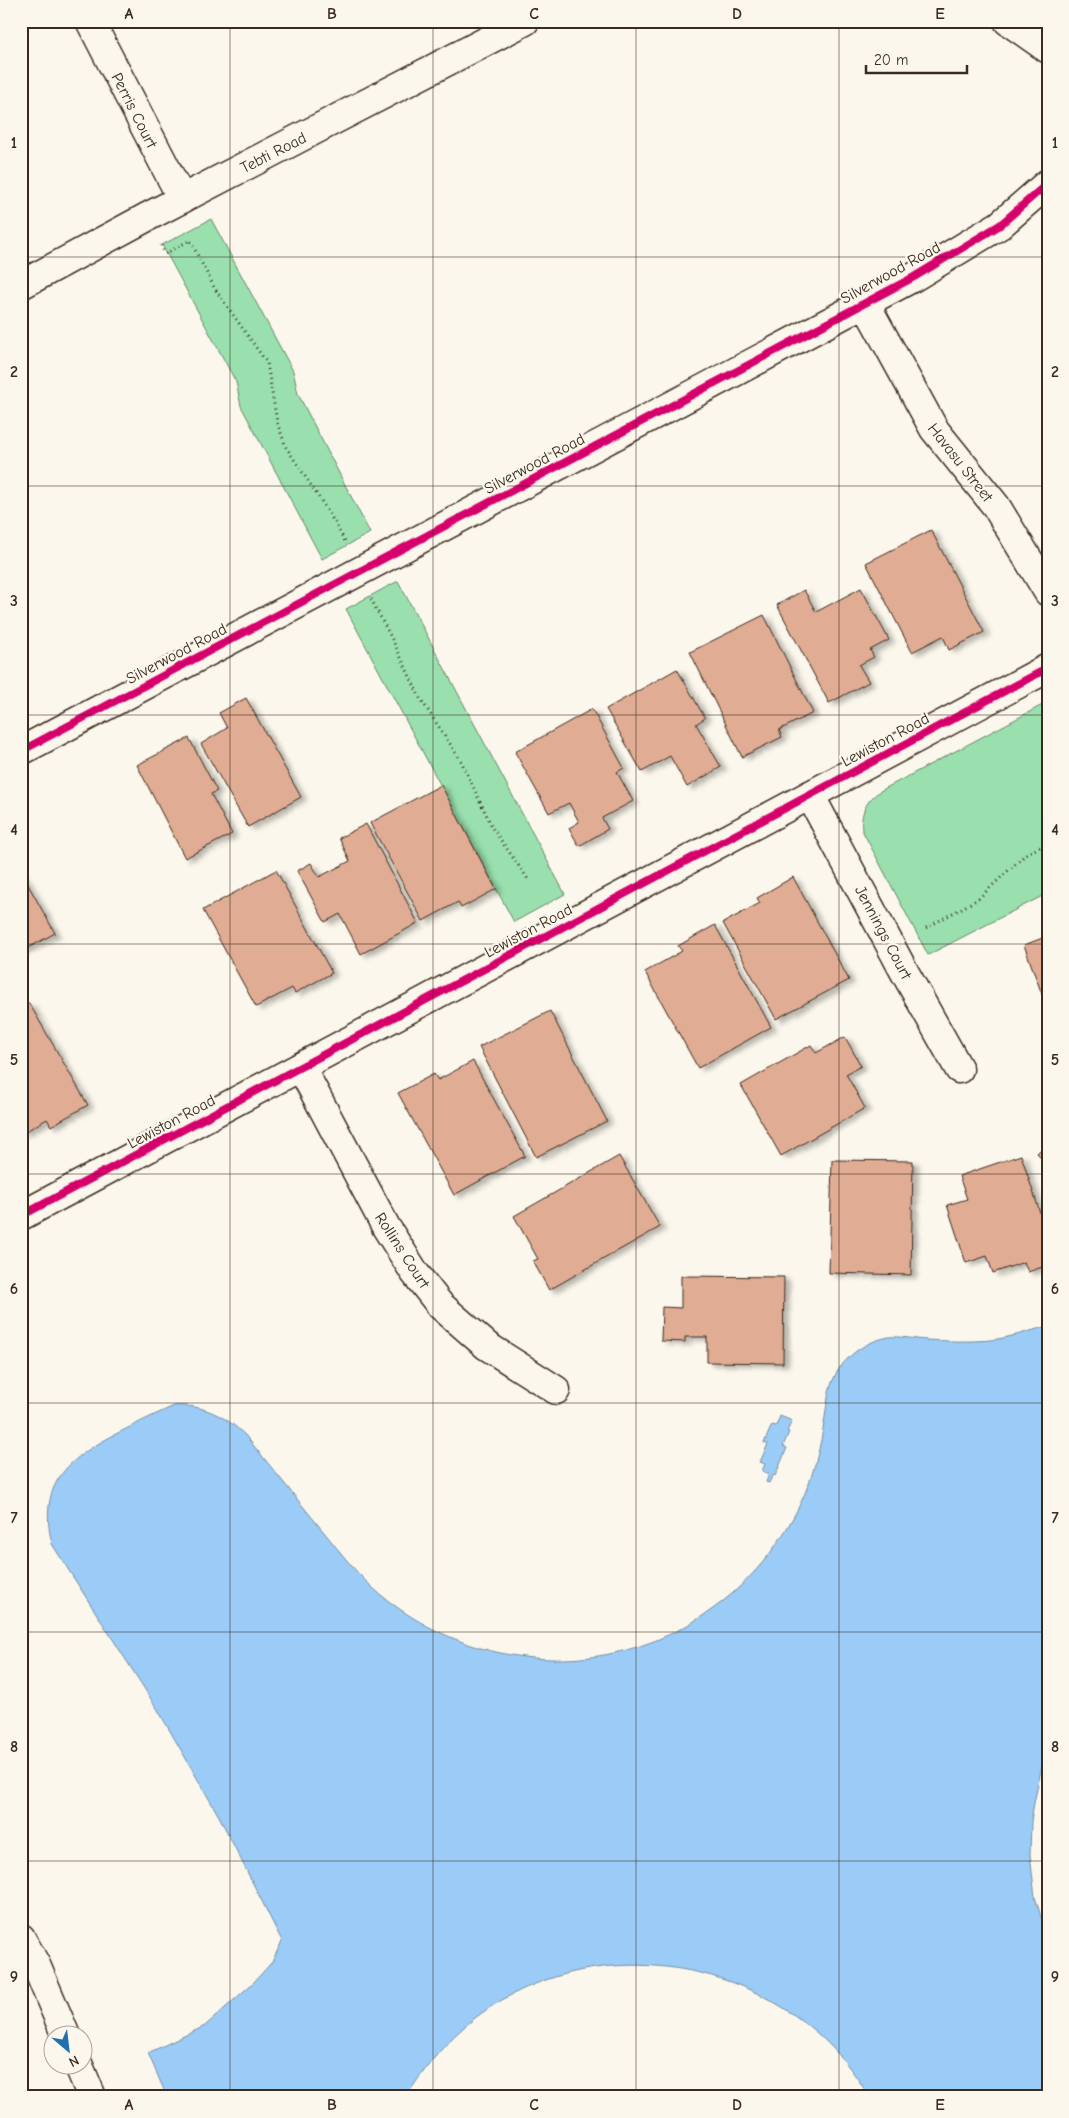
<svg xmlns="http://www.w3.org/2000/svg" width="1069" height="2118" viewBox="0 0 1069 2118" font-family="'Comic Neue',sans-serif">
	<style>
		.green { fill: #99e0ae; stroke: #6a8566 }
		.water { fill: #9bccf7; stroke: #758ba0 }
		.building { fill: #e0ac93; stroke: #3b2a1e; filter: url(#shadow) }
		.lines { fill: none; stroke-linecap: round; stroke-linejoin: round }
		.minor-casing { stroke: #3b2a1e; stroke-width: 31 }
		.path { stroke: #3b2a1e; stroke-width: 3; stroke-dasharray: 1 4; stroke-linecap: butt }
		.minor { stroke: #fbf7ec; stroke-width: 28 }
		.cycleway-casing { stroke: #fbf7ec; stroke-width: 11 }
		.cycleway { stroke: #d6006c; stroke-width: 8 }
		.grid { fill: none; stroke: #3b2a1e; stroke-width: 1; stroke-opacity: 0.55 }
		.labels { text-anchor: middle; stroke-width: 4.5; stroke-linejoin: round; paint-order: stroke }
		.street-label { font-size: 16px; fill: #3b2a1e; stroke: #fbf7ec }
		.neatline { fill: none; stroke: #3b2a1e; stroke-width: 2 }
		.grid-label { font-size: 16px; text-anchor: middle; font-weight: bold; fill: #3b2a1e }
	</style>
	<defs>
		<filter id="shadow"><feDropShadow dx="5.5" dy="3" stdDeviation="2.5" flood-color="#0004"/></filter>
	</defs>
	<rect width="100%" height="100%" fill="#fbf7ec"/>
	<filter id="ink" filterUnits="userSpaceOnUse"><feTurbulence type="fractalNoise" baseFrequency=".02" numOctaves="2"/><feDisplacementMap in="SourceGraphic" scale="10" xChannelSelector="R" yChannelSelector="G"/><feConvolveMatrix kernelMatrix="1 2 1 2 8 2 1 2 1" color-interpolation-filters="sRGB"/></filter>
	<g filter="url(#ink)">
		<g class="green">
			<polygon points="211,219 293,371 298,394 370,533 322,559 241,406 236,382 162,245"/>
			<polygon points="398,581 565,894 514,922 346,609"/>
			<path d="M1048 702V893L928 955 862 830C860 812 867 799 882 790Z"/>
		</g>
		<g class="water">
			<path d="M1048 1326V1749L1042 1766 1034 1803 1031 1821 1030 1855 1035 1897 1048 1940V2097H869C789 1956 587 1921 464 2027 441 2047 422 2072 406 2097H167L148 2053 205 2026 254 1982 272 1962 282 1941 220 1818 158 1710 52 1544C38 1485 66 1460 114 1435 134 1425 153 1415 174 1406 203 1404 225 1416 245 1435 271 1467 297 1499 323 1531 341 1553 359 1577 381 1595 516 1705 710 1670 794 1516 809 1489 818 1459 823 1429 829 1397 826 1376 855 1352 864 1345 877 1339 889 1337 900 1336 914 1339 926 1340 947 1341 969 1342 990 1340 1010 1338 1029 1331 1048 1326Z"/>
			<polygon points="780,1416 792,1421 787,1431 789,1432 783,1446 787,1448 775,1476 773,1475 769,1483 766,1482 769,1474 762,1471 765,1464 760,1462 768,1444 764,1443 772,1425 776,1426"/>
		</g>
		<g class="building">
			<polygon points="931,530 984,632 949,650 943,636 912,652 866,563"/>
			<polygon points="861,588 889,640 870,650 874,657 859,665 869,682 829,703 777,605 804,590 816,612"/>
			<polygon points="764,615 813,713 779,730 782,737 742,757 690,652"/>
			<polygon points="677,669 705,718 696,724 721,767 687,787 670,756 642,772 606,709"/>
			<polygon points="246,698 301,797 248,827 201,744 227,728 219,713"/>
			<polygon points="592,709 624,768 617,772 633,801 602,818 608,829 579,846 569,828 579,822 569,803 549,813 515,752"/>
			<polygon points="189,738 217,791 211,794 232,834 185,858 137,765"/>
			<polygon points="441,785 496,889 461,908 458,902 423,921 370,823"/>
			<polygon points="366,824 418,923 361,954 340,914 325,922 297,871 311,863 319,877 350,861 339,838"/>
			<polygon points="276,870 332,973 295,993 292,988 256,1007 203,910"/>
			<polygon points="21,872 55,933 21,952"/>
			<polygon points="793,877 849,980 776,1019 723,923 760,903 757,898"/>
			<polygon points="1048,910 1048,934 1040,913"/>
			<polygon points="715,925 771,1027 698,1068 645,972 682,951 678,946"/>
			<polygon points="1048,936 1048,996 1043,997 1024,945"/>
			<polygon points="29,1003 88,1105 51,1126 47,1119 21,1134 21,1007"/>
			<polygon points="550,1011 607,1121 536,1157 479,1047"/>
			<polygon points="845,1037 861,1066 846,1074 865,1108 781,1156 741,1085 811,1045 816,1053"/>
			<polygon points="473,1061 525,1156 454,1195 398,1093 434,1074 438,1080"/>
			<polygon points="1048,1143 1048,1165 1037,1153"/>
			<polygon points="1021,1155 1048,1237 1048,1265 1028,1272 1024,1262 993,1273 987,1256 966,1263 947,1205 967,1199 959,1176"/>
			<polygon points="619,1156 660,1227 549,1290 533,1261 538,1259 514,1216"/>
			<polygon points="832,1160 913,1161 911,1275 829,1273"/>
			<polygon points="681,1276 784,1277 783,1363 707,1362 707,1337 685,1337 685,1342 661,1341 662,1307 681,1308"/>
		</g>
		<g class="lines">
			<g class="minor-casing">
				<g id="minor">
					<polyline points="90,21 182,199"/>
					<polyline points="1008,21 1048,49"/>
					<polyline points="21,285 147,217 525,21"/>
					<polyline points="865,303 934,429 996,506 1048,592"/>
					<polyline points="21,751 914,277 1000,225 1048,183"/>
					<polyline points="810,795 904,971 959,1069"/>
					<polyline points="301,1067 386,1227 415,1273 440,1305 487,1346 556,1390"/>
					<polyline points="21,1216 1048,668"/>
					<polyline points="21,1938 36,1965 66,2036"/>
					<polyline points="79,2066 92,2097"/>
				</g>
			</g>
			<g class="path">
				<polyline points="161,245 165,254 190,240 215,289 267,363 277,422 286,447 329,513 346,543"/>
				<polyline points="371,599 396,647 420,698 461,761 493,829 528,879"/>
				<polyline points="926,928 978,899 1026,854 1048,843"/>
			</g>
			<use href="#minor" class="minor"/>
			<g class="cycleway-casing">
				<g id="cycleway">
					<polyline points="21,751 914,277 1000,225 1048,183"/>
					<polyline points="21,1216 1048,668"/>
				</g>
			</g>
			<use href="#cycleway" class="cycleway"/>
		</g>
	</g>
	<path class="grid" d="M230 21V2097M433 21V2097M636 21V2097M839 21V2097M21 257H1048M21 486H1048M21 715H1048M21 944H1048M21 1174H1048M21 1403H1048M21 1632H1048M21 1861H1048"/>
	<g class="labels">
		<g class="street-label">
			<text transform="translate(135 110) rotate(63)" y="6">Perris Court</text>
			<text transform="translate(273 152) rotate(-27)" y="6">Tebti Road</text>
			<text transform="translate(890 272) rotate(-29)" y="6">Silverwood Road</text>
			<text transform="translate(961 462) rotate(52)" y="6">Havasu Street</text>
			<text transform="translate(534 463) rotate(-28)" y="6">Silverwood Road</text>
			<text transform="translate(176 653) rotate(-28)" y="6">Silverwood Road</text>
			<text transform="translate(885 739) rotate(-28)" y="6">Lewiston Road</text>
			<text transform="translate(528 930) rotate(-28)" y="6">Lewiston Road</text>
			<text transform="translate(884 932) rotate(62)" y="6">Jennings Court</text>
			<text transform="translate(171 1121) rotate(-28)" y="6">Lewiston Road</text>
			<text transform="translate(403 1250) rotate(57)" y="6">Rollins Court</text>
		</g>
	</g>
	<rect width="1069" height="2118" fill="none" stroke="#fbf7ec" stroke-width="55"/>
	<g transform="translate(68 2050) rotate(152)"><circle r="24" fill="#fbf7ec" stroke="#aea59a"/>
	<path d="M0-4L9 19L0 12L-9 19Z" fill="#1f6fb2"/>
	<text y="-8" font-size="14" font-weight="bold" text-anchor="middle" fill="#3b2a1e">N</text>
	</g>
	<path d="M866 65v8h101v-8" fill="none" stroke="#3b2a1e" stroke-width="2.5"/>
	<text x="874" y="65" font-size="15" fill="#3b2a1e" stroke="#fbf7ec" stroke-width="4" paint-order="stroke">20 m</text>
	<rect x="28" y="28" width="1014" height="2062" class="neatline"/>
	<g class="grid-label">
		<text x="129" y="19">A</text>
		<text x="332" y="19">B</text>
		<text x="534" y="19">C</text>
		<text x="737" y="19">D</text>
		<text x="940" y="19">E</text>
		<text x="14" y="148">1</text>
		<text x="1055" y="148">1</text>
		<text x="14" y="377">2</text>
		<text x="1055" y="377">2</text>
		<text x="14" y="606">3</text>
		<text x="1055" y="606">3</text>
		<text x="14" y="835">4</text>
		<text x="1055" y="835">4</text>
		<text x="14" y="1065">5</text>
		<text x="1055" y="1065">5</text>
		<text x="14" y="1294">6</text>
		<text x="1055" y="1294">6</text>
		<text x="14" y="1523">7</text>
		<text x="1055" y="1523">7</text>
		<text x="14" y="1752">8</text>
		<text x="1055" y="1752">8</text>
		<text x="14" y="1982">9</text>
		<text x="1055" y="1982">9</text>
		<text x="129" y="2110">A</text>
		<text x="332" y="2110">B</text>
		<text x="534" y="2110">C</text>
		<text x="737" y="2110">D</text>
		<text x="940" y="2110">E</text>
	</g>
</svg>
